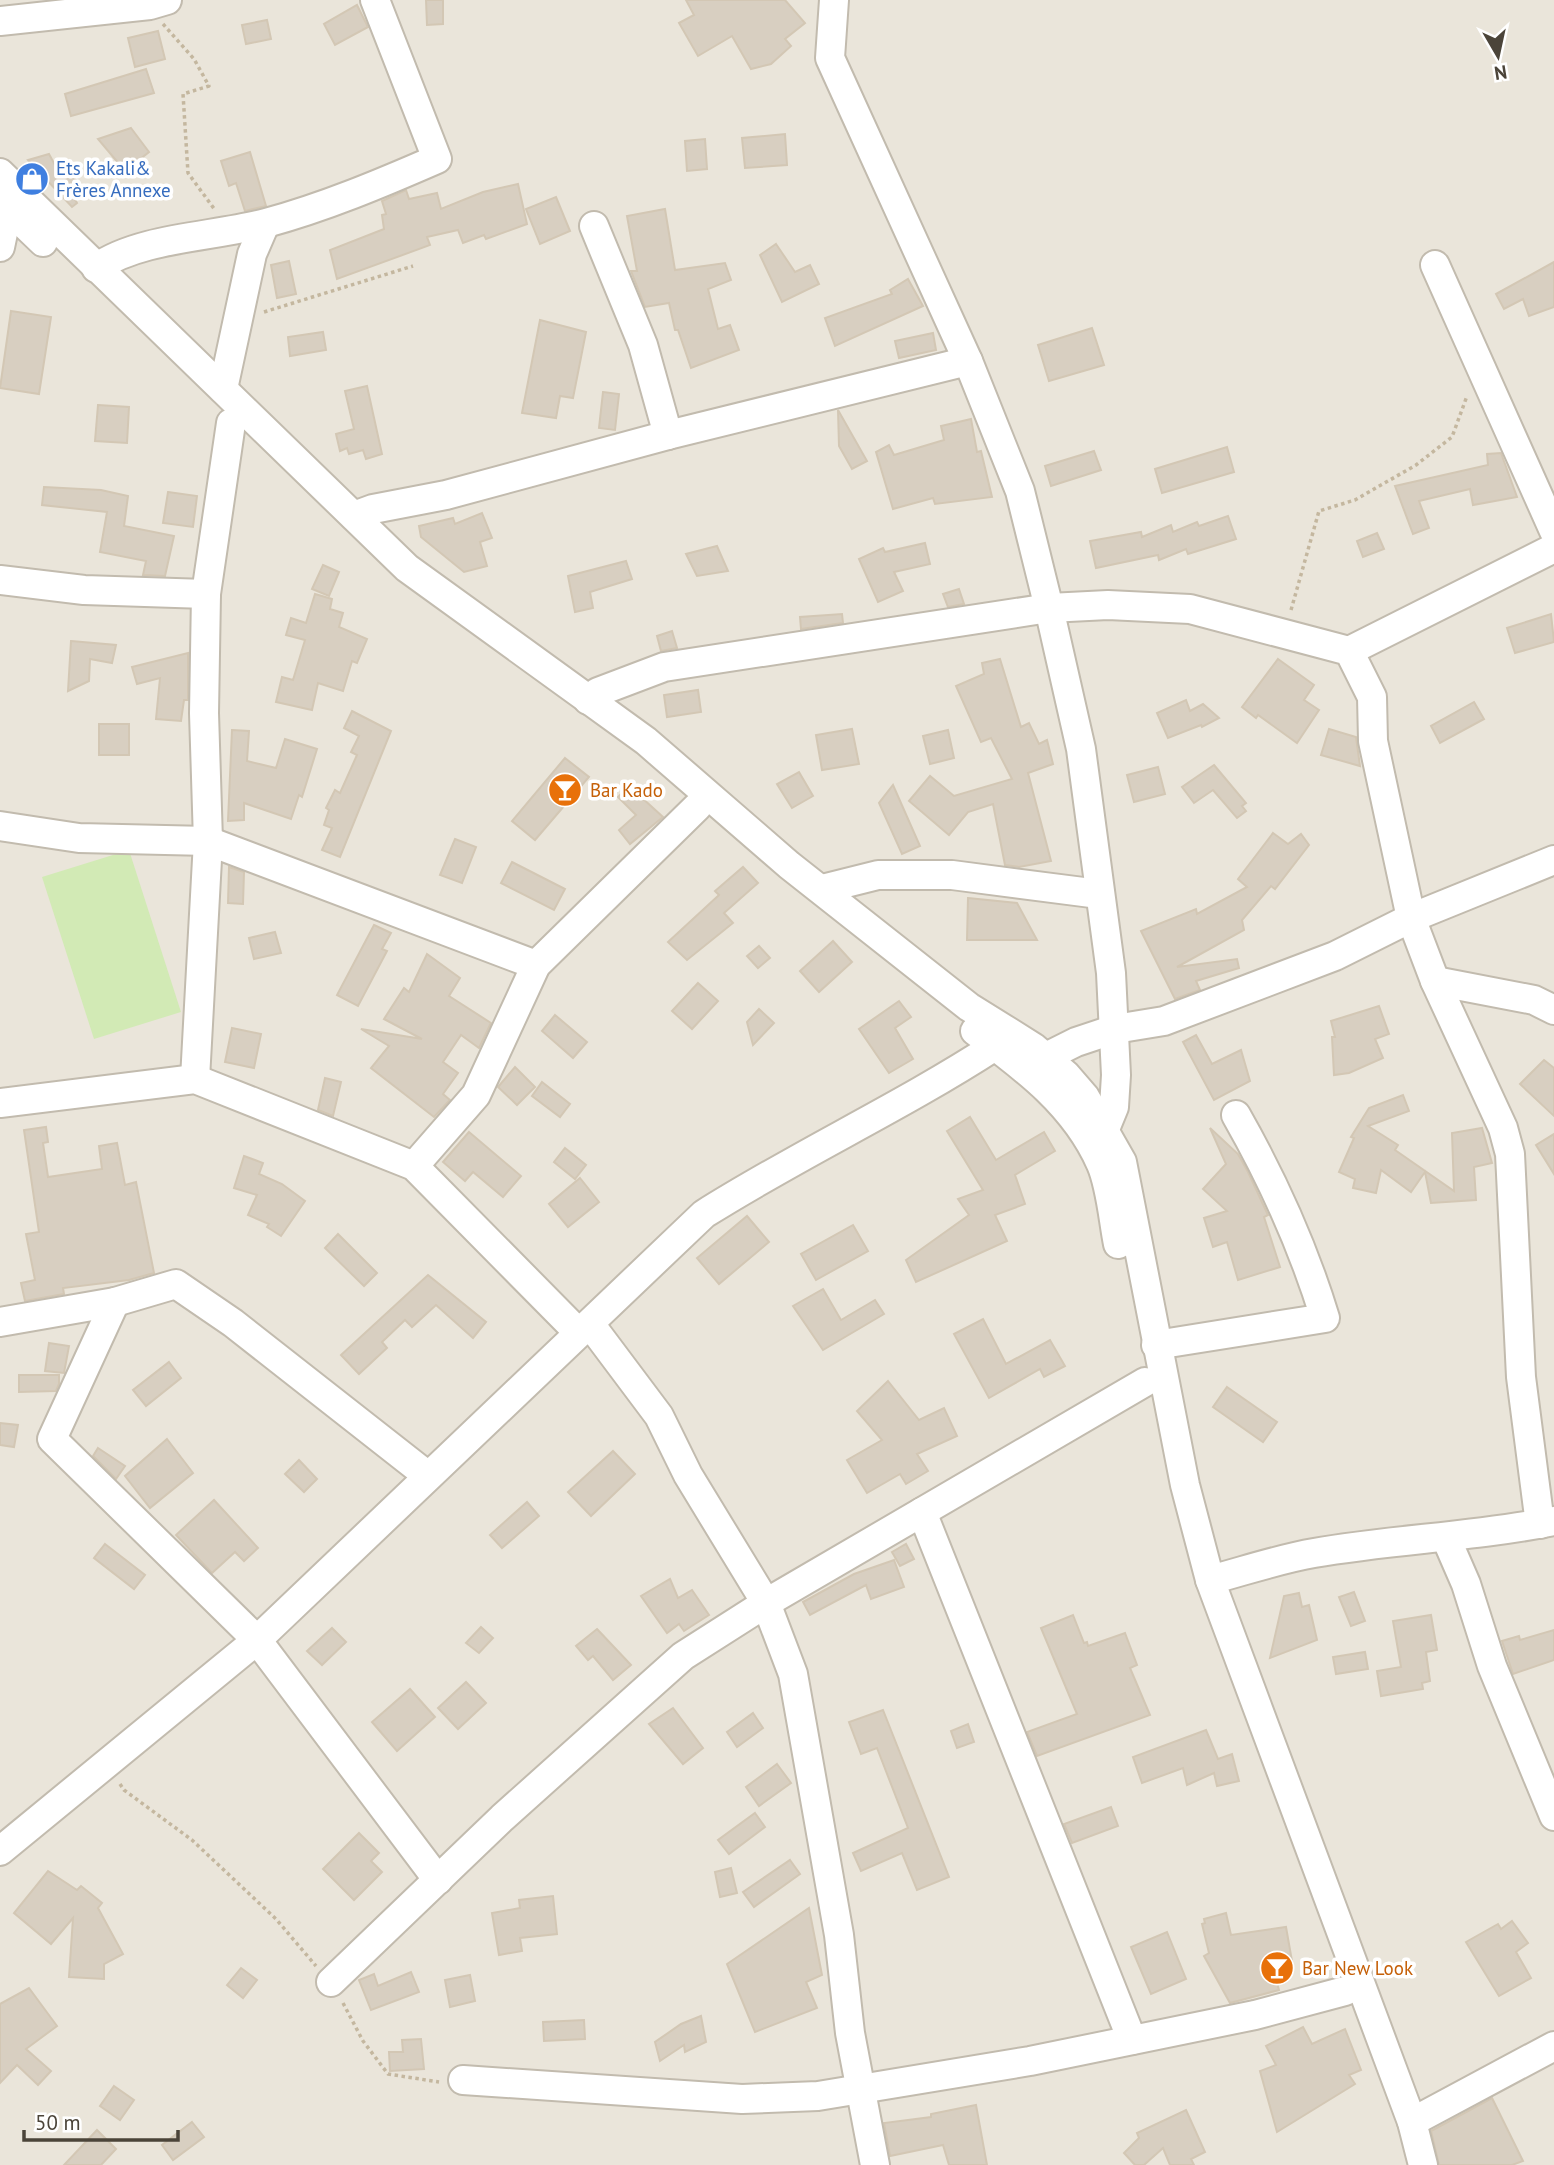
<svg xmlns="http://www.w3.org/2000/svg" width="1554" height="2165" viewBox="0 0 1554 2165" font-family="'PT Sans',sans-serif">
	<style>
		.residential { fill: #eae5da }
		.green { fill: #d2eab5 }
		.building { fill: #d8cfc1; stroke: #d3c7b4; stroke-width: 2 }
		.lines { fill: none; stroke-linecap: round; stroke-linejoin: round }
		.minor-casing { stroke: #c2bbae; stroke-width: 32 }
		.path { stroke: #c4b79f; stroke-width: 3.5; stroke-dasharray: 3.5 3.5; stroke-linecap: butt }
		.minor { stroke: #fff; stroke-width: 28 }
		.labels { text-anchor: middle; stroke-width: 7; stroke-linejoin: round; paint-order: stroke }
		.shop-label { font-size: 19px; fill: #366cbe; stroke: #fff; text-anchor: start }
		.food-label { font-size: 19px; fill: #c56008; stroke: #fff; text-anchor: start }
	</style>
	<rect width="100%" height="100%" fill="#f6f3ec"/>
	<rect class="residential" x="0" y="0" width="1554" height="2165"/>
	<polygon class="green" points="129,850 181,1012 94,1039 42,877"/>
	<g class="building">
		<polygon points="426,0 443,0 443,24 427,25"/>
		<polygon points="686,0 785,0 805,23 785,39 791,46 771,64 751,69 732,36 698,56 679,23 694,15"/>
		<polygon points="357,5 368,27 335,45 324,24"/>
		<polygon points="267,20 271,39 246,44 242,25"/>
		<polygon points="158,31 165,59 135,67 128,38"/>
		<polygon points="146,69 154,93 71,116 65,94"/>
		<polygon points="131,128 149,152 125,171 98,139"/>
		<polygon points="785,134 787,165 745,168 742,138"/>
		<polygon points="705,139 707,169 687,171 685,141"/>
		<polygon points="250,152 266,206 245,211 236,183 229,186 221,161"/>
		<polygon points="49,154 56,167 64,166 80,185 69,189 77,203 72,207 28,160"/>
		<polygon points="518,184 527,224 486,239 484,235 463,243 458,230 427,237 430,245 337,279 330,250 384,229 382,215 386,214 382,201 406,190 409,199 437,193 441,209 483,192"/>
		<polygon points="556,197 570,231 540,244 526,209"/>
		<polygon points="665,209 675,270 725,263 731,280 708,289 718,329 730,325 739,350 691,368 678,330 675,330 669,303 645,307 631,271 637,271 627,216"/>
		<polygon points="776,244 795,272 810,265 819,284 782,302 760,255"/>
		<polygon points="289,261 296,294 277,298 271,265"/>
		<polygon points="1554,262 1554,307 1529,316 1523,299 1504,309 1496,294"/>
		<polygon points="908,279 923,306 835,346 825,318 892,294 890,290"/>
		<polygon points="11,311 51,317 39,394 0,388"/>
		<polygon points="540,320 586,332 573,398 560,396 556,418 522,413"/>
		<polygon points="1092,328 1104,365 1049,381 1038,345"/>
		<polygon points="323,332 326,350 290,356 288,337"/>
		<polygon points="933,333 936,350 899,358 895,341"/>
		<polygon points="367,386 382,454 366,459 363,450 349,454 347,448 340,451 336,434 354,429 345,391"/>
		<polygon points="603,392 619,394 615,430 599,428"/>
		<polygon points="98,405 129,407 127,443 95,441"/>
		<polygon points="838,410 867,461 852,469 839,446"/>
		<polygon points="971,419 977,452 981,451 992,497 935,504 933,498 893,509 876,452 889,445 894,455 944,440 941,426"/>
		<polygon points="1227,447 1234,472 1162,493 1155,469"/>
		<polygon points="1094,451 1101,470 1051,486 1045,466"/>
		<polygon points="1501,453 1517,497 1473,505 1470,489 1419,501 1429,528 1413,534 1395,486 1488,465 1487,454"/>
		<polygon points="44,487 101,490 128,496 124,526 174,536 165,576 143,575 146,561 100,552 107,512 42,505"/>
		<polygon points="168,492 197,496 193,527 163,523"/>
		<polygon points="482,513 492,538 480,542 487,566 464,572 421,537 419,526 453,518 455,524"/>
		<polygon points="1228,516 1236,539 1188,554 1186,549 1159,560 1158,555 1096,568 1090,541 1141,532 1142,537 1171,525 1173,532 1197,522 1199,526"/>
		<polygon points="1377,533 1384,549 1363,557 1357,541"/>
		<polygon points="925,543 930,564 894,572 903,591 878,602 859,559 883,548 885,552"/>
		<polygon points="717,546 728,571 697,576 686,554"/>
		<polygon points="626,561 632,579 590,592 593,608 575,612 568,576"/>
		<polygon points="323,565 339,572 329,596 312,589"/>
		<polygon points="959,589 964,604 948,607 943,594"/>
		<polygon points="315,594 332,599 330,609 343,613 339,627 367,639 357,663 352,661 343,691 318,683 312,710 276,702 282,677 293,680 305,640 286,635 291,618 306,623"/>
		<polygon points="842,614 843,623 801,629 800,617"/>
		<polygon points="1551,614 1554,642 1515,653 1507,628"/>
		<polygon points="672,631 677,648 661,651 657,636"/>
		<polygon points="71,641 116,645 112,663 90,659 89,681 68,691"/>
		<polygon points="188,653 188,700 184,700 181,721 156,719 160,678 137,684 132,667"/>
		<polygon points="1000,659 1021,727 1029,723 1039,744 1047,740 1053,764 1028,773 1051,861 1019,867 1005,865 993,804 968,812 949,835 909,801 930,776 954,796 1012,779 991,738 981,742 956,686 984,674 982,663"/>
		<polygon points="1278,659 1314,685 1304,700 1319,710 1297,743 1258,715 1256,718 1242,707"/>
		<polygon points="698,690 701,712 667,717 664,695"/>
		<polygon points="1186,700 1190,711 1203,704 1219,718 1202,727 1201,725 1168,738 1157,713"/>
		<polygon points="1474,702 1484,719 1440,743 1431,726"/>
		<polygon points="352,711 391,731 340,857 322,850 332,828 324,825 329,810 326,808 335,790 340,793 357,755 351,752 359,736 344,728"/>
		<rect x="99" y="724" width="30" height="31"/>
		<polygon points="852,729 859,764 822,770 816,735"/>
		<polygon points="1329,729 1356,737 1360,766 1321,755"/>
		<polygon points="232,730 249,731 247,761 276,768 285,739 317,749 302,797 299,795 291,819 244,803 244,820 228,821"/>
		<polygon points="948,730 954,758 930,764 923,736"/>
		<polygon points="565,758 589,777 535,840 512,821"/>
		<polygon points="1214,765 1246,803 1242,806 1246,811 1237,818 1213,790 1194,803 1182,787"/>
		<polygon points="1158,767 1165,794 1134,802 1127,775"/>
		<polygon points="799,772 813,796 792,808 777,784"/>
		<polygon points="893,785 920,846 902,854 879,803"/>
		<polygon points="629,786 663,817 630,844 619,830 636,815 618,797"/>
		<polygon points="1273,833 1288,844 1301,834 1309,845 1275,889 1271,886 1242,920 1244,930 1177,967 1237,959 1239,968 1196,981 1200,990 1175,999 1141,931 1196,909 1197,914 1247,887 1238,879"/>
		<polygon points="455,839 476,847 462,883 440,875"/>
		<polygon points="512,862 565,889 554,910 501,883"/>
		<polygon points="229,867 244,872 243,904 228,903"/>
		<polygon points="743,867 758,883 724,913 733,923 687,960 668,942 719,895 715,891"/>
		<polygon points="968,898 1017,903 1037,940 967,940"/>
		<polygon points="374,925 391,933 382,949 387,951 358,1006 337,995"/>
		<polygon points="275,932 281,953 254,959 249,938"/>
		<polygon points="833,941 852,962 819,992 800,971"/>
		<polygon points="759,946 770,958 758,968 747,956"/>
		<polygon points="427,954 460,978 449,996 491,1023 479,1048 461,1035 443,1062 458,1073 443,1094 450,1100 434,1117 371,1068 389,1046 361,1029 422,1039 384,1019 404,988 409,992"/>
		<polygon points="698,983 718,1001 692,1029 672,1011"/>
		<polygon points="899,1001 911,1017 895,1028 913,1059 889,1073 859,1029"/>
		<polygon points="1379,1006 1389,1034 1375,1039 1383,1058 1349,1073 1334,1075 1332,1037 1335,1037 1331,1021"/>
		<polygon points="759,1009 774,1023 753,1045 747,1022"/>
		<polygon points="555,1015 587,1042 573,1058 542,1031"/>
		<polygon points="232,1028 261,1034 254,1068 225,1062"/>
		<polygon points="1196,1035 1212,1064 1241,1050 1250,1081 1214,1100 1183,1042"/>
		<polygon points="1544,1060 1554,1068 1554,1116 1520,1084"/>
		<polygon points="515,1067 535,1087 517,1105 498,1087"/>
		<polygon points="325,1078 341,1082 333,1116 318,1110"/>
		<polygon points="542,1082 570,1104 560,1117 532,1096"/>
		<polygon points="1403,1095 1409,1111 1368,1126 1398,1145 1395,1150 1454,1191 1452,1133 1482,1128 1492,1163 1474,1167 1476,1200 1431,1203 1425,1172 1411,1192 1381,1170 1376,1193 1353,1188 1355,1179 1339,1172 1354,1138 1351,1137 1369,1108"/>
		<polygon points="970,1117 996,1160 1044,1132 1055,1151 1015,1175 1025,1204 995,1215 1007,1241 916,1282 906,1260 969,1215 958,1199 983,1190 947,1131"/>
		<polygon points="46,1127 48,1142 43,1143 48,1177 102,1169 99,1146 117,1143 125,1185 136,1182 154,1273 129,1280 63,1288 64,1294 25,1301 21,1283 35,1280 26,1234 39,1232 24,1130"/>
		<polygon points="1210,1128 1238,1154 1248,1172 1268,1215 1264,1217 1280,1267 1238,1280 1227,1242 1213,1247 1204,1218 1227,1211 1203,1189 1226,1164"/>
		<polygon points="469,1132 521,1176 503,1197 473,1172 465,1181 443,1162"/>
		<polygon points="1554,1134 1554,1174 1536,1145"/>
		<polygon points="565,1148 586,1165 575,1179 554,1162"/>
		<polygon points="244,1156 263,1163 259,1174 282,1184 305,1201 281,1236 267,1227 269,1224 248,1215 257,1195 234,1188"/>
		<polygon points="580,1178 599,1202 568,1227 549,1204"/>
		<polygon points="747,1216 769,1242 719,1284 697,1258"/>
		<polygon points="853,1225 868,1251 816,1280 801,1254"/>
		<polygon points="338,1234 377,1273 364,1286 325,1248"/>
		<polygon points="428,1275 486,1322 473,1338 436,1305 412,1327 405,1320 382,1342 387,1348 359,1374 341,1355"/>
		<polygon points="823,1289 841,1320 875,1300 884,1314 823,1350 793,1306"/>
		<polygon points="983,1319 1006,1364 1050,1340 1065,1366 1044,1377 1040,1369 989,1398 954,1334"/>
		<polygon points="49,1343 69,1346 64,1373 45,1371"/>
		<polygon points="169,1362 181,1378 146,1406 133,1390"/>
		<polygon points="19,1375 59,1375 59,1384 56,1391 19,1392"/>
		<polygon points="888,1381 919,1420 944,1408 957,1436 917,1454 928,1471 906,1484 900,1474 867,1493 847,1460 882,1440 857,1411"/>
		<polygon points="1227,1387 1277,1422 1263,1442 1213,1407"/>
		<polygon points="0,1423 18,1425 14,1447 0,1445"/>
		<polygon points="167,1439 193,1473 150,1508 125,1476"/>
		<polygon points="98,1448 125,1466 116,1479 93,1456"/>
		<polygon points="613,1451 635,1474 591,1516 568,1492"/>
		<polygon points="299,1460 317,1479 304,1492 285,1474"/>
		<polygon points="214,1500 258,1548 244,1561 235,1552 212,1573 176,1535"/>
		<polygon points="527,1502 539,1516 502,1548 490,1535"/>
		<polygon points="105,1544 145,1575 134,1589 94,1558"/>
		<polygon points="906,1544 914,1559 900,1566 892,1552"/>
		<polygon points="894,1560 904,1587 871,1599 866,1585 810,1615 803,1602 854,1574"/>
		<polygon points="670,1579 678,1598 692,1590 709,1615 684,1631 679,1624 667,1633 641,1596"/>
		<polygon points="1354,1592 1365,1621 1351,1626 1339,1597"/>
		<polygon points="1299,1593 1302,1607 1309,1605 1317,1640 1270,1658 1284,1596"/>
		<polygon points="1073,1615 1084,1643 1087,1642 1088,1646 1125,1633 1137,1665 1130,1668 1150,1715 1037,1756 1027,1732 1077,1714 1041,1628"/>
		<polygon points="1431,1615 1437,1650 1426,1652 1430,1681 1422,1683 1423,1689 1381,1696 1377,1671 1401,1667 1393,1621"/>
		<polygon points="481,1627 493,1638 479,1653 466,1643"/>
		<polygon points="332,1628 346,1642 322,1665 307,1651"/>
		<polygon points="597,1629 631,1665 613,1680 593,1656 588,1660 576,1646"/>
		<polygon points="1554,1630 1554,1660 1513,1674 1502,1641 1519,1636 1520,1640"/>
		<polygon points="1365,1652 1368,1669 1336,1674 1333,1657"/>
		<polygon points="466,1682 486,1703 458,1729 438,1708"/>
		<polygon points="410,1689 435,1717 397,1751 372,1722"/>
		<polygon points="673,1708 703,1748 683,1764 649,1724"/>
		<polygon points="883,1710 949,1877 917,1890 902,1853 861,1871 853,1853 908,1828 877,1748 861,1754 849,1722"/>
		<polygon points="753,1713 763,1728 737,1747 727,1732"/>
		<polygon points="968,1724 974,1742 957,1748 951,1731"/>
		<polygon points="1206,1730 1218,1759 1232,1754 1239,1781 1217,1786 1214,1773 1187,1785 1183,1768 1142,1783 1133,1757"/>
		<polygon points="777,1764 791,1783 759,1806 746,1787"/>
		<polygon points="1111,1807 1118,1826 1072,1843 1064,1824"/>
		<polygon points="755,1813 765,1827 729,1854 718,1840"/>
		<polygon points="359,1833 379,1853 371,1861 382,1872 354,1900 323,1869"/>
		<polygon points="790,1860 800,1874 754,1907 743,1892"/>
		<polygon points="731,1868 737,1893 720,1897 715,1872"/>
		<polygon points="48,1871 77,1890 81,1886 102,1903 98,1908 123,1954 104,1964 104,1979 69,1977 73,1918 51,1944 14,1913"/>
		<polygon points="553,1896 557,1934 520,1938 522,1951 499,1955 492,1913 520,1908 519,1900"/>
		<polygon points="809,1908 822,1975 806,1982 817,2008 755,2032 727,1964"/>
		<polygon points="1226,1913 1231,1935 1286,1927 1292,1961 1272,1966 1279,1990 1230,2003 1204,1956 1209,1953 1202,1924 1205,1923 1204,1919"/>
		<polygon points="1512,1921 1528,1943 1516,1952 1531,1978 1499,1996 1466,1942 1498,1924 1501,1929"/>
		<polygon points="1167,1932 1186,1979 1151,1994 1131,1947"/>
		<polygon points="241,1968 257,1980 243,1998 227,1985"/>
		<polygon points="411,1972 419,1992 371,2010 359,1980 374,1974 378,1986"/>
		<polygon points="470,1975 475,2001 450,2007 445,1980"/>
		<polygon points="29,1988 57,2026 26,2049 51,2071 38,2085 17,2065 0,2083 0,2004"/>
		<polygon points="701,2016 706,2042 685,2052 684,2045 660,2061 655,2042 681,2024"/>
		<polygon points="584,2020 585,2039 544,2041 543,2022"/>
		<polygon points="1303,2027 1312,2044 1345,2029 1361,2070 1349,2075 1355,2084 1277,2132 1260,2071 1276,2065 1266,2046"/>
		<polygon points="421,2039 424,2069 390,2071 389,2052 403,2052 402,2040"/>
		<polygon points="114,2086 134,2100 120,2120 100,2106"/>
		<polygon points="1492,2098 1523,2161 1512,2165 1439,2165 1431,2131"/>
		<polygon points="976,2105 987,2165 949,2165 943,2145 890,2156 884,2123 931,2117 931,2114"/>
		<polygon points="1186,2110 1205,2152 1191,2159 1194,2165 1170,2165 1163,2148 1144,2165 1135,2165 1124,2153 1139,2138 1137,2133"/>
		<polygon points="192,2122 204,2137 173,2160 162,2145"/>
		<polygon points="97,2130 116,2149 101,2165 64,2165"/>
	</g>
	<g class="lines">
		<g class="minor-casing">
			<g id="minor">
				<polyline points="834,0 830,58 968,361 1020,491 1049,608 1081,749 1111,973 1116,1075 1114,1107 1105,1129"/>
				<polyline points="0,21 150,5 167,0"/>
				<polyline points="0,173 407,568 646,741 789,865 969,1007 1033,1047 1066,1075 1085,1097 1122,1162 1185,1485 1210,1580 1412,2122 1423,2165"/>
				<polyline points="0,201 43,242"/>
				<polyline points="594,226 643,345 668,435"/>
				<polyline points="0,247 8,209"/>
				<polyline points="1435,265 1554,531"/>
				<path d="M96 268C140 237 215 237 266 223 325 207 382 183 437 159L375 0"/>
				<polyline points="223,389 252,254 265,224"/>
				<polyline points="354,516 373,509 446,495 668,435 968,361"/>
				<polyline points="0,580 84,590 206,594"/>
				<polyline points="1349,651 1554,548"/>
				<polyline points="588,700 598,692 664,667 1049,608 1108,605 1190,609 1349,651 1372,697 1373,741 1411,918 1435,981 1503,1128 1510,1154 1521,1377 1540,1524"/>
				<polyline points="0,826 79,838 208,841 536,965"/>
				<polyline points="822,889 878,875 952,875 1099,894"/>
				<polyline points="1435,981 1534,1000 1554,1010"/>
				<path d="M975 1031C1025 1068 1075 1105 1101 1164 1111 1187 1113 1219 1118 1244"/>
				<polyline points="1030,1065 1076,1042 1115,1029 1164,1021 1335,956 1411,918 1554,860"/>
				<polyline points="195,1079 208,841 204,713 206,594 231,423"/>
				<polyline points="0,1103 195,1079 414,1166 579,1333"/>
				<polyline points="414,1166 476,1095 536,965 697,807"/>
				<polyline points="115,1302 52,1439 257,1640 438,1880"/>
				<polyline points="0,1322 115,1302 176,1284 233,1323 428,1476"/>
				<polyline points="590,1324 659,1416 688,1475 766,1603 793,1674 839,1935 850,2033 875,2165"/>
				<path d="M1156 1345 1325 1318C1303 1246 1273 1180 1236 1115"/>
				<polyline points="922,1512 1132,2040"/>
				<polyline points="1446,1538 1466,1584 1492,1666 1554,1816"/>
				<path d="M1210 1580C1244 1571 1279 1559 1314 1553 1394 1539 1475 1537 1554 1521"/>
				<path d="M0 1851 257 1640 704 1214C799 1154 901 1107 995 1046"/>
				<polyline points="331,1982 502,1818 683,1656 766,1603 1145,1382"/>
				<polyline points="463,2080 742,2099 818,2096 1030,2061 1255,2015 1345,1991"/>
				<polyline points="1412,2122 1554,2046"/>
			</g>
		</g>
		<g class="path">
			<polyline points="163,24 194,59 209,86 183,94 188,173 215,210"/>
			<polyline points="264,312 413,266"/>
			<polyline points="1291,610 1319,511 1355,500 1416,465 1452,437 1467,396"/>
			<polyline points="120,1784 124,1790 192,1840 276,1919 316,1966"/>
			<polyline points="343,2003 363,2041 388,2074 439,2082"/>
		</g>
		<use href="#minor" class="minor"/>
	</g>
	<defs>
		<g id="shop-disc" transform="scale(1.75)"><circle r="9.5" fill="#3f7fe0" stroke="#fff"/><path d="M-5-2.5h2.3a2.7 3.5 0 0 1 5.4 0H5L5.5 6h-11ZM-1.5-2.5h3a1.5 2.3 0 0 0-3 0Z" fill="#fff"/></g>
		<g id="bar-disc" transform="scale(1.75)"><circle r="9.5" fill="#e8710a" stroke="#fff"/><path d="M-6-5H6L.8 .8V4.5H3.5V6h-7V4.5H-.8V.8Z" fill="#fff"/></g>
	</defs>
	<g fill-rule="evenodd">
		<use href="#shop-disc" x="32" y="179"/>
		<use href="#bar-disc" x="565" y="790"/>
		<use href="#bar-disc" x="1277" y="1968"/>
	</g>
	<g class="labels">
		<g class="shop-label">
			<text x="56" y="175">Ets Kakali&amp;<tspan x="56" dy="22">Frères Annexe</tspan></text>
		</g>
		<g class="food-label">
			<text x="590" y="797">Bar Kado</text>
			<text x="1302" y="1975">Bar New Look</text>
		</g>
	</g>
	<g transform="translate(1498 56) rotate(171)" stroke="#ffffff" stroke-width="5" paint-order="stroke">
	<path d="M0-5L12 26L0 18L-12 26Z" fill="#4b4439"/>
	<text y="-10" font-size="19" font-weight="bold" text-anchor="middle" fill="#4b4439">N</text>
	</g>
	<path d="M24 2130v10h154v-10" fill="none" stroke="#4b4439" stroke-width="3.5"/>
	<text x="35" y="2130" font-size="21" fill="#4b4439" stroke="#ffffff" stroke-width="5" paint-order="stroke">50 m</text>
</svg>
